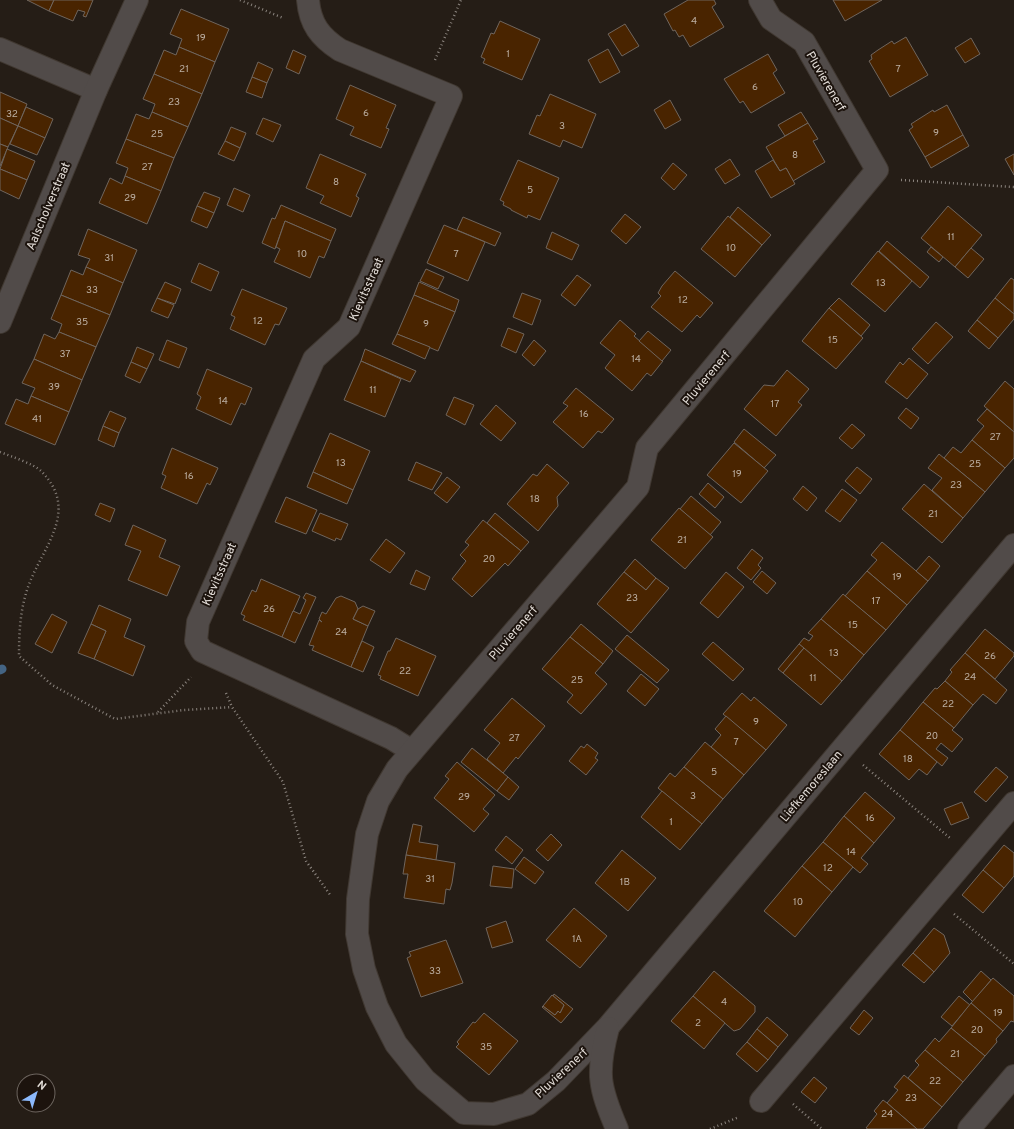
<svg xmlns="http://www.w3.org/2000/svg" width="1014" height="1129" viewBox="0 0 1014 1129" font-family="Overpass,sans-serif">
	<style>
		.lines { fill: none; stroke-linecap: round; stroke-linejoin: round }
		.stream { stroke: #446483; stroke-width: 9 }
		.building { fill: #492400; stroke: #6f655d }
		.minor-casing { stroke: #403831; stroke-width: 24 }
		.path { stroke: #8b847e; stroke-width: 2.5; stroke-dasharray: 1 3; stroke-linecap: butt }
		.minor { stroke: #514b49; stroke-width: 22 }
		.labels { text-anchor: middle; stroke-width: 4; stroke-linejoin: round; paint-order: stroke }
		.number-label { font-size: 10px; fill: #bcafa2 }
		.street-label { font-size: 12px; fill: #e3ddd8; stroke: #1c130d }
	</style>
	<rect width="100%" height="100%" fill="#251d16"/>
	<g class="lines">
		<polyline class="stream" points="0,670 2,669"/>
	</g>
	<g class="building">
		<polygon points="27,0 54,0 49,11"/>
		<polygon points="54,0 93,0 86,17 83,16 85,12 78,10 73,21 49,11"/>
		<polygon points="688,0 714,0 716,4 712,7 724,27 690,47 683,35 679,37 675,30 673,31 664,14"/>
		<polygon points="833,0 882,0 845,21"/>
		<polygon points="181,9 229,29 215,62 179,47 182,39 170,34"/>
		<polygon points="500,21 540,39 522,80 483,63 485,59 481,57 491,33 494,34"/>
		<polygon points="625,24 639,46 622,56 608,34"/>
		<polygon points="906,37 928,75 890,97 869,61 872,59 871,55 878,50 892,41 894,44"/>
		<polygon points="971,38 980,54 965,63 955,48"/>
		<polygon points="179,47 215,62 202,94 154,74 164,50 176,55"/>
		<polygon points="608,49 620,72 600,83 588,60"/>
		<polygon points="293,50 306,56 299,74 286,68"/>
		<polygon points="768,54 777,70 773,73 785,93 751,113 743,101 740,103 724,79"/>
		<polygon points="258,62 273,69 267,83 252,77"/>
		<polygon points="154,74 202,94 188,127 152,112 155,104 143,99"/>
		<polygon points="252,77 267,83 262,98 246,92"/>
		<polygon points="350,85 396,105 386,128 389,129 381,148 350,135 354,127 336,119"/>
		<polygon points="0,92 27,104 18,126 0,118"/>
		<polygon points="550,94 596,114 582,148 563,140 560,147 529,134 537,115 540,116"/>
		<polygon points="670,100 681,120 665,129 654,110"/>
		<polygon points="947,105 963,135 925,157 909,130 913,127 911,124 933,110 934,112"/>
		<polygon points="26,107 53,119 45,138 18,126"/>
		<polygon points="152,112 188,127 174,158 126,139 136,114 149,119"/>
		<polygon points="801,112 808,123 785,136 778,125"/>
		<polygon points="0,118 18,126 8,147 0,144"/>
		<polygon points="263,118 281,125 273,142 256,134"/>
		<polygon points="808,123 818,139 813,141 825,162 793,181 786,168 780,171 766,147"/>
		<polygon points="18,126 45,138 37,155 10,144"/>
		<polygon points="231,127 246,133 240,148 225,141"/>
		<polygon points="963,135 969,146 931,168 925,157"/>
		<polygon points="126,139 174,158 161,191 125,176 128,168 116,163"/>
		<polygon points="225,141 240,148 234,161 218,154"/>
		<polygon points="0,144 8,147 0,166"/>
		<polygon points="7,149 35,161 27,180 0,169"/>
		<polygon points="320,154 366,174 356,196 359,198 351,217 320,203 324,196 306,188"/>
		<polygon points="1014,154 1014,175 1005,159"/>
		<polygon points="730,159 740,175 725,184 715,169"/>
		<polygon points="518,160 559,178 540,220 528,215 527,218 511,210 511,209 503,205 504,202 500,200"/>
		<polygon points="773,160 780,171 786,168 795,184 771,198 755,171"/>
		<polygon points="673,163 687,175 674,190 661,178"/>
		<polygon points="0,169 27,180 19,199 0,190"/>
		<polygon points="125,176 161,191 147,224 99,203 110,178 122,184"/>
		<polygon points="234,188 250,195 243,212 227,205"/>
		<polygon points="204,192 220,198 214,213 197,206"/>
		<polygon points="281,205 336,229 331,241 285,221 275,249 262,243 272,218 275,219"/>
		<polygon points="197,206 214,213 207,228 191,221"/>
		<polygon points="948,206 982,235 955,267 921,238"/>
		<polygon points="738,207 771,235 762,245 730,217"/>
		<polygon points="625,214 641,227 626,244 611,231"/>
		<polygon points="728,216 762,245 735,277 701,249"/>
		<polygon points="463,217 501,233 495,246 457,230"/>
		<polygon points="285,221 331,241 324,258 319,256 310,278 274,262 280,249 276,247"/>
		<polygon points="444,225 485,242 468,281 427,263"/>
		<polygon points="88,229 137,250 123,283 86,267 90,259 78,255"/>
		<polygon points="552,232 579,245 572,260 546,248"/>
		<polygon points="887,241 929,277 920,288 879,251"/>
		<polygon points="931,247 943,257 939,262 927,252"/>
		<polygon points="971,248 984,259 968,278 955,267"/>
		<polygon points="878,251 912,281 885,312 851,284"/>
		<polygon points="199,263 219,272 211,291 191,282"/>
		<polygon points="86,267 123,283 110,315 61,295 71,270 83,275"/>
		<polygon points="426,269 444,277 438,289 420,281"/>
		<polygon points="675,271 713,303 700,318 697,315 682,332 651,307 661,296 658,293 662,286"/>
		<polygon points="577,275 591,285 575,306 561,295"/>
		<polygon points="1011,278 1014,280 1014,314 995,298"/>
		<polygon points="165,282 181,289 175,304 157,298"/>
		<polygon points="419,282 459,300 455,312 414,295"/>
		<polygon points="242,289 287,308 279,325 275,324 265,345 230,329 235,317 231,315"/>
		<polygon points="522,293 541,300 532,325 513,317"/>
		<polygon points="61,295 110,315 96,347 59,332 62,324 51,319"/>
		<polygon points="414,295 455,312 438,351 397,334"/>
		<polygon points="157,298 174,305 168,318 151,311"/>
		<polygon points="839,298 870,325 861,336 829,308"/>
		<polygon points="995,298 1014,314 1014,319 998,338 977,320"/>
		<polygon points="829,308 863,338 836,369 802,341"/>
		<polygon points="620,320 636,334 634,336 663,361 651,376 647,373 632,391 605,368 615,355 600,343"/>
		<polygon points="977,320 998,338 989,349 968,331"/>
		<polygon points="936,322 953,337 928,364 912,349"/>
		<polygon points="508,328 524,334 516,353 501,346"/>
		<polygon points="648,331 671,350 662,361 639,341"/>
		<polygon points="59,332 96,347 82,380 34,359 44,334 55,339"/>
		<polygon points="397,334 430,347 425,359 392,344"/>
		<polygon points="167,340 187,348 179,368 159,360"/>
		<polygon points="534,340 546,351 534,366 522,355"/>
		<polygon points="137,347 154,354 147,369 131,362"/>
		<polygon points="365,349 416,371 410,382 361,361"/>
		<polygon points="909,358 928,374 907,399 885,382 900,362 903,365"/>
		<polygon points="34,359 82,380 69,412 31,396 35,388 22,383"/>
		<polygon points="361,361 401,379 385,417 344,400"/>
		<polygon points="131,362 147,369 140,383 125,376"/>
		<polygon points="207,369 252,388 245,405 241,403 231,425 196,409 201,397 197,394"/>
		<polygon points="787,370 809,389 798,402 802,405 776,436 744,409 764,385 774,386"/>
		<polygon points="1005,381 1014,389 1014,432 984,406"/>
		<polygon points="576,388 614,419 602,433 598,431 583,448 553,422 568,406 563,403"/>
		<polygon points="31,396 69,412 55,445 5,424 16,399 28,404"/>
		<polygon points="454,397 474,405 465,425 446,415"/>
		<polygon points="496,405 516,423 501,441 480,424"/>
		<polygon points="906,408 919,418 911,429 898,418"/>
		<polygon points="987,409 1014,432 1014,458 1005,468 972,440 984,426 977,420"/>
		<polygon points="110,411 126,418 119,433 103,426"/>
		<polygon points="852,424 865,435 852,449 839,438"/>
		<polygon points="103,426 119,433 114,447 98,440"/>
		<polygon points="744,429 776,455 764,468 734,442"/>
		<polygon points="330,433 370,451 353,490 313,472"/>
		<polygon points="972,440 1005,468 985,492 944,458 953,447 961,453"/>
		<polygon points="734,443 768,471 741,503 707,475"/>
		<polygon points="172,448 218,468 210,485 207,483 197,504 161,488 166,476 162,474"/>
		<polygon points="939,454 985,492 963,518 932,490 942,478 928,468"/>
		<polygon points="416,462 442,473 432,490 408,480"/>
		<polygon points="547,464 569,483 557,497 558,506 538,531 507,504 533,474 537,476"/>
		<polygon points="857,467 872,479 860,494 845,481"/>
		<polygon points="313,472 353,490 347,504 307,487"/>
		<polygon points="447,477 460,487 447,503 434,493"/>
		<polygon points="708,483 724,497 715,508 699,494"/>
		<polygon points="924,484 963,518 942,543 902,509"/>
		<polygon points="803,486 817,498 807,511 793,499"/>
		<polygon points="842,489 857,500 840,522 825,511"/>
		<polygon points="691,496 721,522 710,535 680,509"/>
		<polygon points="286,497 317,510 306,534 275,522"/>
		<polygon points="100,503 115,509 110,522 95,515"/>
		<polygon points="679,508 713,537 685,569 651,540"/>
		<polygon points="320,513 348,524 341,540 336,538 335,541 312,531"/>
		<polygon points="495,513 529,542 521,551 487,523"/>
		<polygon points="483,520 521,551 508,566 505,563 472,597 452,579 466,561 460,555 469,545 465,542"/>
		<polygon points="133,525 166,540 159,557 180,566 167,596 128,580 141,551 125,545"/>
		<polygon points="386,539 405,553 390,573 370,560"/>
		<polygon points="882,542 928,581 907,605 867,571 877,560 871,555"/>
		<polygon points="752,549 763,558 758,565 761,568 751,580 737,568"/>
		<polygon points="929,556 940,566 928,581 916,571"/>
		<polygon points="635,559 656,578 646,590 624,572"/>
		<polygon points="416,570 430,577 425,590 410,584"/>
		<polygon points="762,571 776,583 767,594 753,582"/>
		<polygon points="867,571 907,605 886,630 845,596"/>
		<polygon points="624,572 646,590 656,578 669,588 631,633 597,604"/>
		<polygon points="726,572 744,587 718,618 700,603"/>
		<polygon points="261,579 300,596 282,637 243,620 245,616 241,614 252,590 256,592"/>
		<polygon points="306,593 316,597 295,643 282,637 293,611 300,614 306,600 303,598"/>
		<polygon points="843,594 886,630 864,655 821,619"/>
		<polygon points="341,596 355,602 358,609 353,619 368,626 351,667 312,650 314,646 309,645 319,620 322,622 319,619 322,612 326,614 336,598"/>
		<polygon points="99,605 131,619 124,637 145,646 133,676 94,659 106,631 91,624"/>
		<polygon points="363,606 375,611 368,626 353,619 358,609"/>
		<polygon points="52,614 67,622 52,653 35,644"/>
		<polygon points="821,619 864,655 842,681 799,644 804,638 809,641 813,636 808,633"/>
		<polygon points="91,624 106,631 94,659 78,653"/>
		<polygon points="581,624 613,651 603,664 570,637"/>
		<polygon points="985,629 1014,653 1014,656 995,679 965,653"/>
		<polygon points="627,635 669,670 657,683 615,649"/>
		<polygon points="570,637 603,664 595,673 607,684 581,714 567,702 573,695 542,669"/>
		<polygon points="396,638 436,656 418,696 380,679 381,676 378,675 388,651 390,651"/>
		<polygon points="362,641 374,647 363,672 351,667"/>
		<polygon points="713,642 744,669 733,681 702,654"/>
		<polygon points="799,644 804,648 783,673 778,669"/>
		<polygon points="804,648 842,681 821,705 783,673"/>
		<polygon points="965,653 1007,690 996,704 983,694 973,705 945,681 952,672 950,670"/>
		<polygon points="641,674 659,689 645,706 627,691"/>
		<polygon points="945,681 973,705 954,728 923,702 935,688 937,689"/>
		<polygon points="742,693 751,701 754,697 787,725 766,750 723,714"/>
		<polygon points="512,698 545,726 518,759 516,757 503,773 487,759 500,743 484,730"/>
		<polygon points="923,702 954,728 952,730 963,739 952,752 941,743 936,749 948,758 942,766 900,730"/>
		<polygon points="726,716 766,750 744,775 711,747 721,735 715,729"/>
		<polygon points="900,730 937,762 927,775 919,769 909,780 879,754"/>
		<polygon points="705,742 744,775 723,799 684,767"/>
		<polygon points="587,744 598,753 595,758 598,760 586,775 569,761 581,746 584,748"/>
		<polygon points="472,748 508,777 497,791 461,762"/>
		<polygon points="457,762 495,795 483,809 489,814 474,832 434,798 449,779 445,776"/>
		<polygon points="684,767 723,799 702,824 658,788 670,773 675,777"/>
		<polygon points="996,767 1008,777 986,802 974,792"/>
		<polygon points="508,777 519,787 509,800 497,791"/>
		<polygon points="662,791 702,824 680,850 641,817"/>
		<polygon points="865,792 895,818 874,843 844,816"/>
		<polygon points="962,802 969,818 951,825 944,809"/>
		<polygon points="844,816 874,843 861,858 868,864 860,873 823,842"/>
		<polygon points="413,824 422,826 419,842 438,845 436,860 406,855"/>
		<polygon points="551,834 562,845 548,861 536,850"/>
		<polygon points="506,836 523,850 512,864 495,850"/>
		<polygon points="823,842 853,867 832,892 802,866"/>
		<polygon points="1004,845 1014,853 1014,876 1004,888 983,870"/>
		<polygon points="622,850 656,878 628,911 595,883"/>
		<polygon points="406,855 455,863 452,883 450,890 446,889 444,904 404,898 408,874 403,874"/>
		<polygon points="524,857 544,872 535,884 515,869"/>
		<polygon points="493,866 514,869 512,888 490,886"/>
		<polygon points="802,866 832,892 795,937 764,911"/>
		<polygon points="983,870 1004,888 983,913 962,895"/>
		<polygon points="574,908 607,936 580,968 546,940"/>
		<polygon points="506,921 513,942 492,948 486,928"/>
		<polygon points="934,928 944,935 950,953 934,972 913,953"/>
		<polygon points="446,940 463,983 421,997 407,958 411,956 409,952"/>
		<polygon points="913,953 934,972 924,983 902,965"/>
		<polygon points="714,971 755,1006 755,1012 740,1029 734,1031 693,996"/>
		<polygon points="981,971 991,980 973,1002 963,992"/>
		<polygon points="993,978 1014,996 1014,1022 1011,1021 1003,1031 971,1003"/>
		<polygon points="554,994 573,1009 561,1023 542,1007 543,1006 555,1015 558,1011 560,1013 564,1005 553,996"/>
		<polygon points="552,995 564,1005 560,1013 558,1011 555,1015 543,1006"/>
		<polygon points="693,996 725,1023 704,1049 671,1021"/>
		<polygon points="959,996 970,1005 952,1026 941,1017"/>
		<polygon points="971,1003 1003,1031 996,1039 997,1042 985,1056 951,1028"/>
		<polygon points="864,1010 873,1018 859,1035 850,1028"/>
		<polygon points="484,1013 518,1041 489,1075 456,1047 459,1044 457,1042 473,1022 475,1023"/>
		<polygon points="767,1017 788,1035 778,1047 757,1029"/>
		<polygon points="951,1028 985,1056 963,1082 925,1050 935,1038 939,1042"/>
		<polygon points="757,1029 778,1047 768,1060 747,1042"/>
		<polygon points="747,1042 768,1060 757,1072 736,1054"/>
		<polygon points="925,1050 963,1082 942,1107 908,1078 919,1065 915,1061"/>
		<polygon points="904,1075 942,1107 923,1129 917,1129 887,1103 898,1090 894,1087"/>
		<polygon points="814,1077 827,1088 815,1103 801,1092"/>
		<polygon points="883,1100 887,1103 917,1129 868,1129 866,1128 877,1114 874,1111"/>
	</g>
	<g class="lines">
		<g class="minor-casing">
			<g id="minor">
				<path d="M308 0C310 24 320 37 340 50L451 96 349 327 314 359 198 622 196 641 202 651 391 738 412 751"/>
				<polyline points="760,0 771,19 804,42 877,170 647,448 638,487 397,769 378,801 367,834 358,899 357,934 364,969 377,1007 396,1044 425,1080 464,1113 494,1114 528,1104 556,1081 608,1027 1014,545"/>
				<polyline points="0,49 96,90"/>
				<polyline points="0,322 96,90 137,0"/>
				<path d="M608 1028C596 1073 599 1087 617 1129"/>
				<polyline points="761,1101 1014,803"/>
				<polyline points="969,1129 1014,1076"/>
			</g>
		</g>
		<g class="path">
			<polyline points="240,0 283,18"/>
			<polyline points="435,60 461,0"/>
			<polyline points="901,180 1014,187"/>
			<path d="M0 452C10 456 34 464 41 471 82 512 40 549 27 590 20 612 19 633 19 656L52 685 115 719 184 710 232 707"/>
			<polyline points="226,693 232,707 283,782 306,861 331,896"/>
			<polyline points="158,712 191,677"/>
			<polyline points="863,765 950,838"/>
			<polyline points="954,914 1014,964"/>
			<polyline points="793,1104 822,1129"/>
			<polyline points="710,1129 739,1117"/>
		</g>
		<use href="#minor" class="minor"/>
	</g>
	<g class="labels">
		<g class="number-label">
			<text x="694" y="24">4</text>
			<text x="201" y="41">19</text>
			<text x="508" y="57">1</text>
			<text x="184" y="72">21</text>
			<text x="898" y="72">7</text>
			<text x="755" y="90">6</text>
			<text x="174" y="105">23</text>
			<text x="366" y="116">6</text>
			<text x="12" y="117">32</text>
			<text x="562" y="129">3</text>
			<text x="936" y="136">9</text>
			<text x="157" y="137">25</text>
			<text x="795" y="158">8</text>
			<text x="147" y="170">27</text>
			<text x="336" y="185">8</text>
			<text x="530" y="193">5</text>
			<text x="130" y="201">29</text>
			<text x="951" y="240">11</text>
			<text x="731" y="251">10</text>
			<text x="302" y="257">10</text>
			<text x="456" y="257">7</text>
			<text x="109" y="261">31</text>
			<text x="881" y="286">13</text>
			<text x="92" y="293">33</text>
			<text x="683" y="303">12</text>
			<text x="258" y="324">12</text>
			<text x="82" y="325">35</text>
			<text x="426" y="327">9</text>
			<text x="833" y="343">15</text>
			<text x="65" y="357">37</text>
			<text x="636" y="362">14</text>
			<text x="54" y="390">39</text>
			<text x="373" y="393">11</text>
			<text x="223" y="404">14</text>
			<text x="775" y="407">17</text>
			<text x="584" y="417">16</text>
			<text x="37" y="422">41</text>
			<text x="995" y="440">27</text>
			<text x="341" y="466">13</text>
			<text x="975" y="467">25</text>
			<text x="737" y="477">19</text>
			<text x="189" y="479">16</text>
			<text x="956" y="488">23</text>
			<text x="535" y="502">18</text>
			<text x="933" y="517">21</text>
			<text x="682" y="543">21</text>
			<text x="489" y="562">20</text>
			<text x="897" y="580">19</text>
			<text x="632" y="601">23</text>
			<text x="876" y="604">17</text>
			<text x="269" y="612">26</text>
			<text x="853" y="628">15</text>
			<text x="341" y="635">24</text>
			<text x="834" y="656">13</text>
			<text x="990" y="659">26</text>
			<text x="405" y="674">22</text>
			<text x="970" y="680">24</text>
			<text x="813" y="681">11</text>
			<text x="577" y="683">25</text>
			<text x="948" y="707">22</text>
			<text x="756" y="725">9</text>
			<text x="932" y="739">20</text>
			<text x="514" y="741">27</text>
			<text x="736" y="745">7</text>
			<text x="908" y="762">18</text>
			<text x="714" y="775">5</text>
			<text x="693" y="799">3</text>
			<text x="464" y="800">29</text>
			<text x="870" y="821">16</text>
			<text x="671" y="825">1</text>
			<text x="851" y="855">14</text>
			<text x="828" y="871">12</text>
			<text x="430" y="882">31</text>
			<text x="625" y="885">1B</text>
			<text x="798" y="905">10</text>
			<text x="577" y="942">1A</text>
			<text x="435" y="974">33</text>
			<text x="724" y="1005">4</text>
			<text x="998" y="1016">19</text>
			<text x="698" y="1026">2</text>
			<text x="977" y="1033">20</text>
			<text x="486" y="1050">35</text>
			<text x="955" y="1057">21</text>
			<text x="935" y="1084">22</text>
			<text x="911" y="1101">23</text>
			<text x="887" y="1117">24</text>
		</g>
		<g class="street-label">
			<text transform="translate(826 81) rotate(60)" y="4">Pluvierenerf</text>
			<text transform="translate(48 206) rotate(-67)" y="4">Aalscholverstraat</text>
			<text transform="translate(366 289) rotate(-66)" y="4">Kievitsstraat</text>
			<text transform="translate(706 378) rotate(-50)" y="4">Pluvierenerf</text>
			<text transform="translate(219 574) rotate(-66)" y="4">Kievitsstraat</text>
			<text transform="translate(513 633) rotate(-49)" y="4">Pluvierenerf</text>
			<text transform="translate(811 786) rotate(-50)" y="4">Liefkemoreslaan</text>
			<text transform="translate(561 1073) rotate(-43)" y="4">Pluvierenerf</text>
		</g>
	</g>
	<g transform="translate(36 1093) rotate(38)"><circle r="19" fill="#1c130d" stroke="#6c645e"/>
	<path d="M0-3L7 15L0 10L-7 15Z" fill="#8cb9fc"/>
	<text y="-6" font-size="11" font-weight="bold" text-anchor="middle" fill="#e3ddd8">N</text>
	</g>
</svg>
